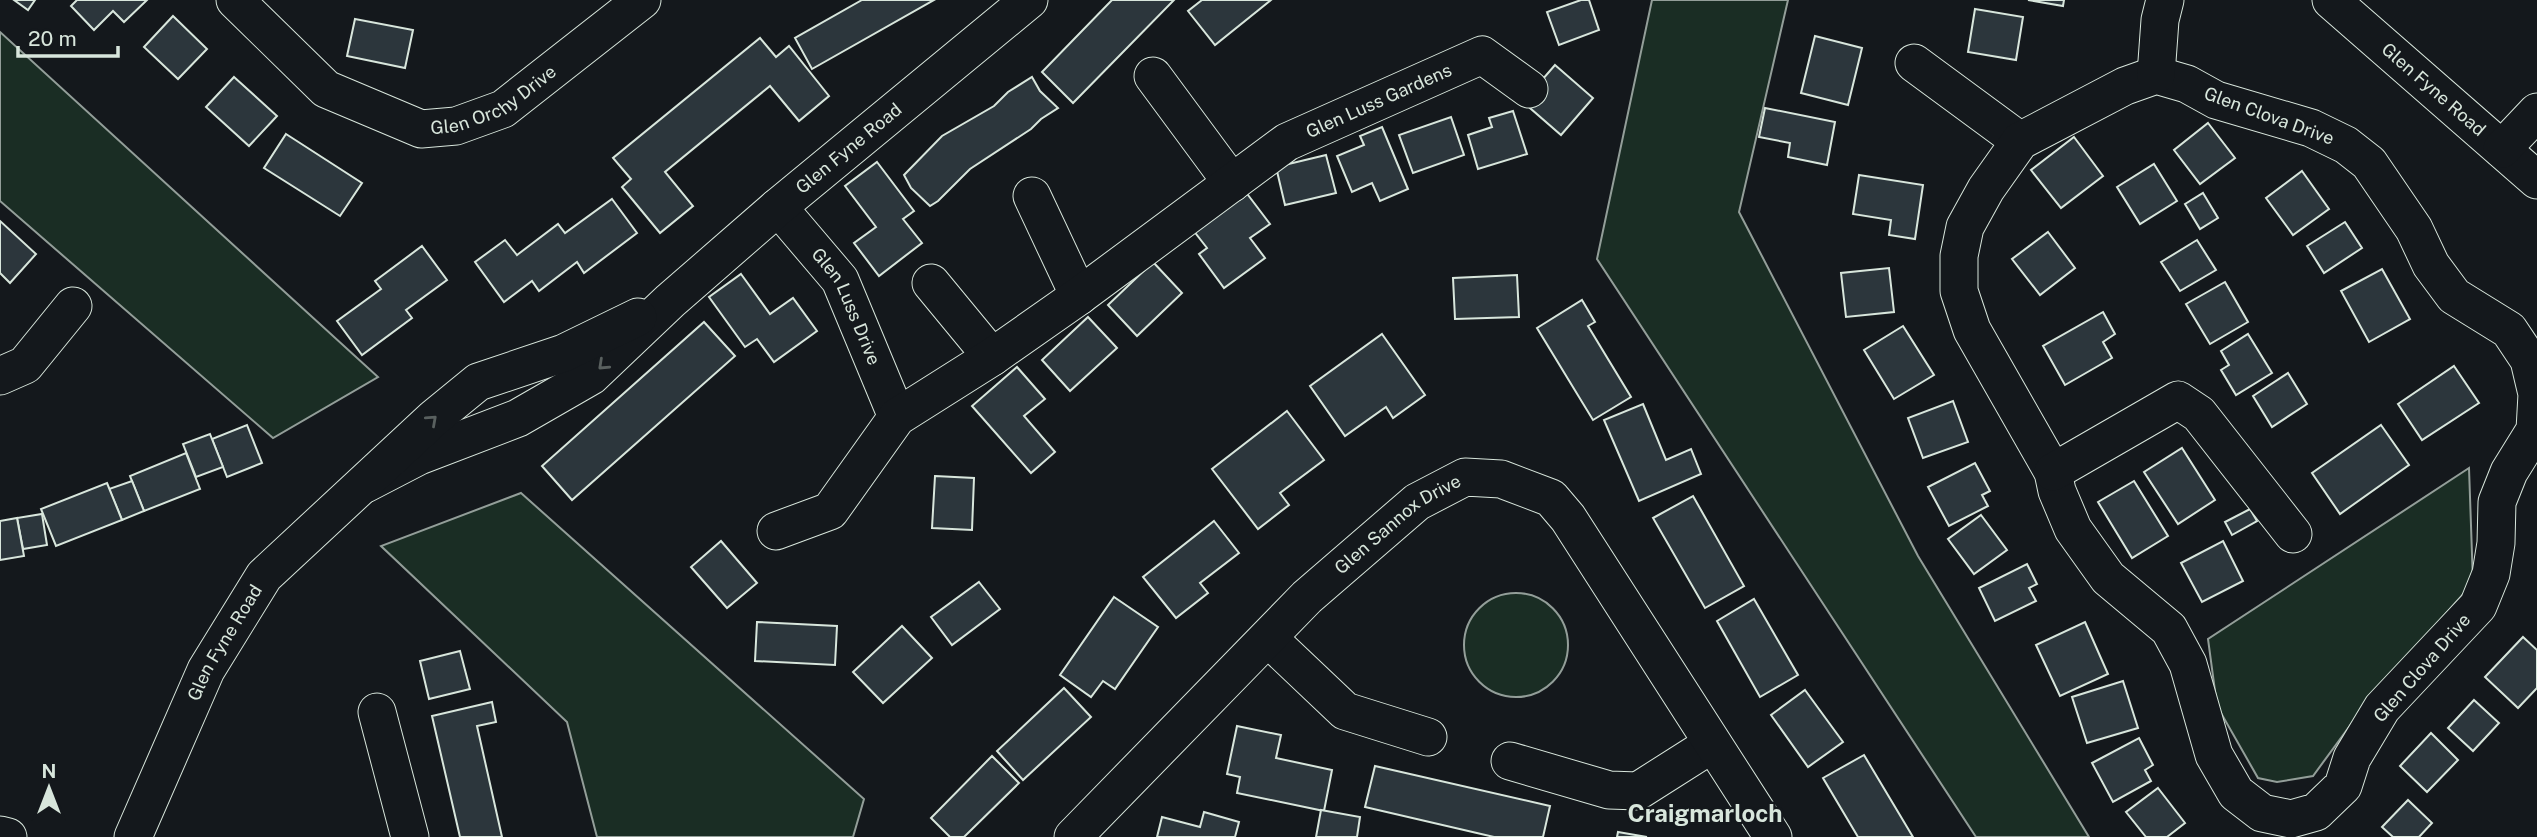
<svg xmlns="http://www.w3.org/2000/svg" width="2537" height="837" viewBox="0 0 2537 837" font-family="'Public Sans',sans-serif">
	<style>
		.green { fill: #1a2d24; stroke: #939e99; stroke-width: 2 }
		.building { fill: #2c363c; stroke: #d8e6dc; stroke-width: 2 }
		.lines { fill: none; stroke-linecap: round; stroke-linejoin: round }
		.minor-casing { stroke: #d8e6dc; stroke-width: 39 }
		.minor { stroke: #14181c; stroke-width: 37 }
		.oneway { stroke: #59605f }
		.labels { text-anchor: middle; stroke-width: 5; stroke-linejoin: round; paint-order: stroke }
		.street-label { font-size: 18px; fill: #d8e6dc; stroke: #14181c }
		.district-label { font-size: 24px; font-weight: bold; fill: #d8e6dc; stroke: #14181c }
	</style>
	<rect width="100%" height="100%" fill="#14181c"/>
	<g class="green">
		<polygon points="1652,0 1788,0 1739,212 1918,556 2089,837 1976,837 1597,259"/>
		<polygon points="0,32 378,377 273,438 0,201"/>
		<polygon points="2469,468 2473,583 2366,704 2313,776 2277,782 2258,778 2217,706 2208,639"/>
		<polygon points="521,493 864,799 853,837 597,837 567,722 381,546"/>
		<circle cx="1516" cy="645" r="52"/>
	</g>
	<g class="building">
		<polygon points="14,0 35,0 28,10"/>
		<polygon points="77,0 147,0 124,22 113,11 94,30 71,6"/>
		<polygon points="862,0 934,0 812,69 795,38"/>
		<polygon points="1112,0 1174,0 1073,103 1042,72"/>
		<polygon points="1202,0 1271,0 1215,45 1188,11"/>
		<polygon points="1581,0 1589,0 1599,30 1559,45 1547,12"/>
		<polygon points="2028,0 2064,0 2063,6"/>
		<polygon points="1975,9 2023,17 2016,60 1968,52"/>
		<polygon points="173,16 207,49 178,79 144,47"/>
		<polygon points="355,19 413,30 405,68 347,56"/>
		<polygon points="1815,36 1862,48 1848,105 1801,93"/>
		<polygon points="760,38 776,57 789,46 829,96 799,121 770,86 665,172 693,206 660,233 622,187 631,179 613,158"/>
		<polygon points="1555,65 1593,98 1561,135 1523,102"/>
		<polygon points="234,77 277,116 249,146 206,107"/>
		<polygon points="1032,77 1040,91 1058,108 1041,119 1031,129 970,169 938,201 930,206 911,188 904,175 942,136 994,106 1008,92"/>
		<polygon points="1765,108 1835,122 1827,165 1788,157 1790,143 1759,137"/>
		<polygon points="1513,111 1527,154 1478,169 1468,135 1492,127 1489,118"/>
		<polygon points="1451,117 1464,155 1413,173 1399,135"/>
		<polygon points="2208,123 2235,158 2200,184 2174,150"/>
		<polygon points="1382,127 1408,189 1380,201 1372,183 1352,192 1337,156 1364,145 1360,136"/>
		<polygon points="286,134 362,183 340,216 264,168"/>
		<polygon points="2074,137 2103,176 2061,208 2031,170"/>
		<polygon points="1326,155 1336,193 1285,205 1276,167"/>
		<polygon points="877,162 914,211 903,219 922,243 879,276 854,243 876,227 845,186"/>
		<polygon points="2154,164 2177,201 2140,224 2117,187"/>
		<polygon points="2302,171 2329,209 2293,235 2266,198"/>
		<polygon points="1859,175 1923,185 1915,239 1889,235 1891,220 1853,214"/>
		<polygon points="1245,191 1270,224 1250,238 1265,258 1224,288 1199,254 1207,248 1193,230"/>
		<polygon points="2203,193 2218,218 2200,229 2185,204"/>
		<polygon points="612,199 637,233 584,273 577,262 539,291 532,281 504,302 475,262 505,240 517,255 558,224 565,233"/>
		<polygon points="0,221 36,254 10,283 0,273"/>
		<polygon points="2345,222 2362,248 2324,273 2307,246"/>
		<polygon points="2048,232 2075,268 2040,295 2012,259"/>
		<polygon points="2197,240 2216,270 2180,291 2161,262"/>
		<polygon points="422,246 447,280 406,310 412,318 362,355 337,321 381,289 375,281"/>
		<polygon points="1153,262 1182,293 1137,336 1108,305"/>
		<polygon points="1889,268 1894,312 1846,317 1841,273"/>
		<polygon points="2382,269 2410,319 2369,342 2341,291"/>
		<polygon points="741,274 770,314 793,298 817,331 774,362 757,339 745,347 709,297"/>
		<polygon points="1517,275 1519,317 1455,319 1453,278"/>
		<polygon points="2225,282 2248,322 2210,344 2186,304"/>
		<polygon points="1582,300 1595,322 1588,326 1631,397 1593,420 1537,328"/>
		<polygon points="2103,312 2115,334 2103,342 2112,358 2065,385 2043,346"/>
		<polygon points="1088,317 1117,348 1070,391 1042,360"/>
		<polygon points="704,322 735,356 572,500 542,466"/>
		<polygon points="1903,326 1934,375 1894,399 1864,350"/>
		<polygon points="1382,334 1425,395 1393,418 1386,407 1345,436 1310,386"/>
		<polygon points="2248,334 2272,373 2236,395 2221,370 2229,365 2221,351"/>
		<polygon points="2454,366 2479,403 2422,440 2398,404"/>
		<polygon points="1017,367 1045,399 1024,416 1055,452 1031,473 972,406"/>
		<polygon points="2288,373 2307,404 2272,427 2253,396"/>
		<polygon points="1953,401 1968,442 1923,458 1908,418"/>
		<polygon points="1643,404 1666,460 1691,449 1701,474 1639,501 1604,420"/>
		<polygon points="1287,411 1324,460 1280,493 1289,505 1258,529 1212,469"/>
		<polygon points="247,425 262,463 227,477 212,439"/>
		<polygon points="2381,425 2409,465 2340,514 2312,473"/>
		<polygon points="210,434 223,467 196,477 183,444"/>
		<polygon points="2182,448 2215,500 2178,524 2144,472"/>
		<polygon points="186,453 200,489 144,511 130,476"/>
		<polygon points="1975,463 1990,491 1982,495 1988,506 1949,526 1928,487"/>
		<polygon points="935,476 974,478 972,530 932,528"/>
		<polygon points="132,481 144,511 122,520 109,489"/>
		<polygon points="2134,481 2168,536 2132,558 2098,502"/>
		<polygon points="107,483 122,520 56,546 41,509"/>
		<polygon points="1693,496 1744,586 1705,608 1653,518"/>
		<polygon points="2250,509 2257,521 2232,535 2225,522"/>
		<polygon points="42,514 47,545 23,549 17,518"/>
		<polygon points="1981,515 2007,550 1974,574 1948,539"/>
		<polygon points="17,518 24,556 0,560 0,521"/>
		<polygon points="1214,521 1239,553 1200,583 1208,593 1176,618 1143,577"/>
		<polygon points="721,541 757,583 727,608 691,567"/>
		<polygon points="2223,541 2243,581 2202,602 2181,563"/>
		<polygon points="2027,564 2037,584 2029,588 2036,601 1995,621 1979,588"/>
		<polygon points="979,582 1000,609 952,645 931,617"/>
		<polygon points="1114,597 1158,627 1115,689 1103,681 1091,697 1060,675"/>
		<polygon points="1754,599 1798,675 1760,697 1717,621"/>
		<polygon points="757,622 837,626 835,665 755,661"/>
		<polygon points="2085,622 2108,674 2060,696 2036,645"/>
		<polygon points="902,626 932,658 883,703 853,672"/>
		<polygon points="2523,637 2537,650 2537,688 2518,708 2485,677"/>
		<polygon points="460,651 470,689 429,699 420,661"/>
		<polygon points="2123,681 2138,728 2087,743 2072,697"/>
		<polygon points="1064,688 1091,717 1023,780 997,751"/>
		<polygon points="1805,690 1843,742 1808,767 1771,715"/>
		<polygon points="2474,700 2499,723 2473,751 2448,728"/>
		<polygon points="492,702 496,722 477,726 502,837 460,837 432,716"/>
		<polygon points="1237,726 1281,735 1276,758 1332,770 1324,811 1237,793 1240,777 1227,774"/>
		<polygon points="2431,733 2458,760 2427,792 2400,766"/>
		<polygon points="2139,738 2153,765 2145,770 2151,781 2113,802 2092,763"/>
		<polygon points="1864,755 1913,837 1858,837 1823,778"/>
		<polygon points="992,756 1019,783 964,837 950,837 931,818"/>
		<polygon points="1375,766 1550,806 1543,837 1494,837 1365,807"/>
		<polygon points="2158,788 2185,823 2167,837 2146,837 2126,812"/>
		<polygon points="2408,800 2432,823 2419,837 2393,837 2382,827"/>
		<polygon points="1321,810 1360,817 1357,837 1316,837"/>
		<polygon points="1204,812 1239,822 1235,837 1157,837 1162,817 1200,827"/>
		<polygon points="1618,832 1647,837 1617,837"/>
	</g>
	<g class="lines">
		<g class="minor-casing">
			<g id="minor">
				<path id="s1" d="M235 0 326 89 421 129 456 126 503 109 642 0"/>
				<path id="s2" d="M2331 0 2537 180"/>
				<polyline points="1914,63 2020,141"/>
				<polygon points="2156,75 2187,84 2216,100 2311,128 2346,145 2369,163 2414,229 2431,265 2454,296 2509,330 2529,360 2537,394 2535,430 2509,472 2497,502 2496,543 2491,574 2478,606 2382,708 2352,758 2343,786 2316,812 2291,819 2262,813 2236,793 2214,755 2188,664 2169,629 2108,578 2073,529 2057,491 2053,472 1972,330 1959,291 1959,256 1965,227 1986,189 2020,141 2125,86"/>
				<polyline points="2156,75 2160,20 2165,0"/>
				<polyline points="1153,76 1232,183"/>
				<polyline points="2502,149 2537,112"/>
				<polyline points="1032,196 1079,296"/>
				<path id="s3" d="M778 207 840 280 897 417"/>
				<polyline points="931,283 992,357"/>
				<polyline points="0,376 25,365 73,306"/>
				<polyline points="2053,472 2178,400 2199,414 2293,534"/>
				<path id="s4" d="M365 484 419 456 518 418 591 376 670 301 778 207 1029 0"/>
				<path id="s5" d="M776 531 830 511 897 417 992 357 1079 296 1287 142 1482 55 1529 89"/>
				<polyline points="1269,639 1345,711 1428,737"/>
				<polyline points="377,712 410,837"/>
				<polyline points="1510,761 1609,790 1638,791 1712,744"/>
				<polyline points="0,835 8,837"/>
				<path id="s6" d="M133 837 206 670 264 576 434 418 478 382 564 353 638 317"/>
				<path id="s7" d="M1073 837 1307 597 1417 502 1465 477 1501 479 1551 498 1568 518 1773 837"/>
			</g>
		</g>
		<use href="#minor" class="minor"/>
	</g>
	<defs><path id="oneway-chevron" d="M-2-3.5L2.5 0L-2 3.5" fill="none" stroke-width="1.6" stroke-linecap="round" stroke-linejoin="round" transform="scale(1.75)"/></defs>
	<g class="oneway">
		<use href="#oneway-chevron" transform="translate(603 365) rotate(137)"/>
		<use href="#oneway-chevron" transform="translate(432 420) rotate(-42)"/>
	</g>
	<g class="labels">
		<g class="street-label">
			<text dy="6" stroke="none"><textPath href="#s2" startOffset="136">Glen Fyne Road</textPath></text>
			<text dy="6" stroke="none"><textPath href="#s1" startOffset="310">Glen Orchy Drive</textPath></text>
			<text dy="6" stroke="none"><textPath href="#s5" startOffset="751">Glen Luss Gardens</textPath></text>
			<text transform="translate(2269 116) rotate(20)" y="6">Glen Clova Drive</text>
			<text dy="6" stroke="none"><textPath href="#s4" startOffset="595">Glen Fyne Road</textPath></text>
			<text dy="6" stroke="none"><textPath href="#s3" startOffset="122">Glen Luss Drive</textPath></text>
			<text dy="6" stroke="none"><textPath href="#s7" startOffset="452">Glen Sannox Drive</textPath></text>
			<text dy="6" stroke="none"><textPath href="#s6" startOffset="215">Glen Fyne Road</textPath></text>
			<text transform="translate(2422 668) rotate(-49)" y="6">Glen Clova Drive</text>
		</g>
		<g class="district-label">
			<text x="1705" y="822">Craigmarloch</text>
		</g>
	</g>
	<g transform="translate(49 788)" stroke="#14181c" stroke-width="5" paint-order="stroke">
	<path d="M0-5L12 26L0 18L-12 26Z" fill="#d8e6dc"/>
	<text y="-10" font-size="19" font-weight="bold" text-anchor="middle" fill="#d8e6dc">N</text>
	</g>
	<path d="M18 46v10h100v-10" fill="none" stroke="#d8e6dc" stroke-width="3.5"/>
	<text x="28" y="46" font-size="21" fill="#d8e6dc" stroke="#14181c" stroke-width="5" paint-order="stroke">20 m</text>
</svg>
